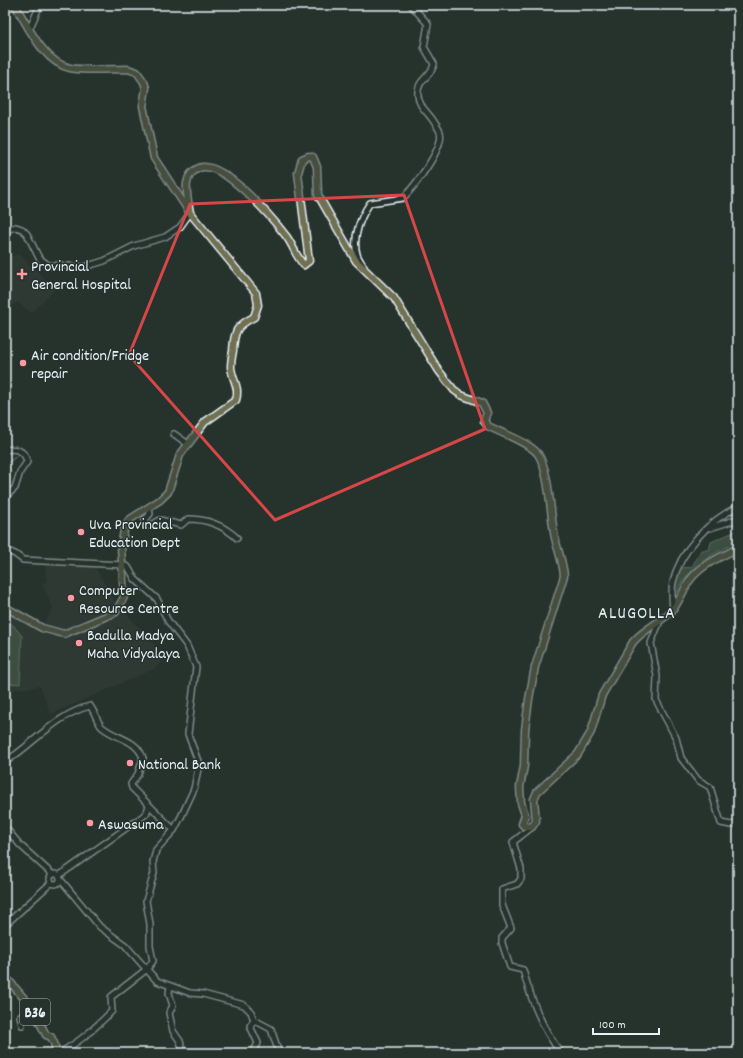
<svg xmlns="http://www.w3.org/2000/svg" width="743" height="1058" viewBox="0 0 743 1058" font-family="Dekko,sans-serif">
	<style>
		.built { fill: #39403e }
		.green { fill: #546f56; stroke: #9eb0a7 }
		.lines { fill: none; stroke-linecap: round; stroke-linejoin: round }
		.stream { stroke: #8aa2a8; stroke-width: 1.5 }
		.minor-casing { stroke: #e8f1f8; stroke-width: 8 }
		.major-casing { stroke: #e8f1f8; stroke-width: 9 }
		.minor { stroke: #26332d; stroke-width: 5 }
		.major { stroke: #706f52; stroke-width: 6 }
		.marked { fill: none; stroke: #d94647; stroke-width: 3; stroke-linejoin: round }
		.poi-dot { fill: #ff9aa2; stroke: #26332d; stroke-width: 1.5 }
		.labels { text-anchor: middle; stroke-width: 3; stroke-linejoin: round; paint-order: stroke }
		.shield { fill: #26332d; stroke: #aeb8bb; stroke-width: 1 }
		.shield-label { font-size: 15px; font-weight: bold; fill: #e8f1f8 }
		.poi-label { font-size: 16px; fill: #e8f1f8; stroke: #26332d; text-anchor: start }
		.quarter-label { font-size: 18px; letter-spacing: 1px; fill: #e8f1f8; stroke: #26332d }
	</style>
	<rect width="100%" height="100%" fill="#26332d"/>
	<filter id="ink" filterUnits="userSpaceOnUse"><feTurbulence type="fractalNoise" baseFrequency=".025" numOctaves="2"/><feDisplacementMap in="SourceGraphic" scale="8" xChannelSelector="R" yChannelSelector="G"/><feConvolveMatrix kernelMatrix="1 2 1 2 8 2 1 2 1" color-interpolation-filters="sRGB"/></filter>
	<g filter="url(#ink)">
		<g class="built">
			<polygon points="19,254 55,289 31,313 18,302 5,309 5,258"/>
			<polygon points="45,566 94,566 116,602 166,658 154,669 51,714 40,686 5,691 5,607 42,627 53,608 42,584 47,581"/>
		</g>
		<g class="green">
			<path d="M738 530V542C717 551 699 561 684 579 679 585 678 593 672 597L679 570 682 568 692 567 701 550H709L711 542Z"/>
			<polygon points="5,621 13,625 22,636 20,684 5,683"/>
		</g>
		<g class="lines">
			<polyline class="stream" points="5,465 18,455"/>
			<g class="minor-casing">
				<g id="minor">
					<polyline points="29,30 40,5"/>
					<polyline points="5,230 16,227 22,229 27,234 39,258 48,265 84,267 104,261 134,246 165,237 180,227 190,213"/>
					<path d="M364 267C362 263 358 258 357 254 352 237 361 216 370 203L403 198C414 187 445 147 440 132 439 129 436 125 434 122 428 112 419 107 418 96 416 79 432 77 434 64L424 47 428 24 411 5"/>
					<polyline points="174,434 188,444"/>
					<path d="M5 450C16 448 25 450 27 462L20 472 15 488 5 497"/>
					<path d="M149 507 150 514 145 520 146 525 150 526 160 520 181 525 188 519C207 519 223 525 237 538"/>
					<polyline points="710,528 738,519"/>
					<path d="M5 550 15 554 23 560 123 565 128 567 135 579 157 599 168 621 187 646 196 667 188 734 199 764 194 789 181 817 174 830 156 850 153 862 154 873 146 901 150 924V946L153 961 147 969 111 997 112 1011C95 1028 80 1042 59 1053"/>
					<path d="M673 610C672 600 671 591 673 582 680 551 709 520 738 507"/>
					<polyline points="659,623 651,643 657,676 656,700 676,738 681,758 698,780 710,787 721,823 731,825 738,823"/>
					<path d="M5 762C34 744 55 715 90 706 95 712 97 722 102 727 116 739 137 739 143 758L138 774 131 784 132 788 174 830"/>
					<polyline points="5,827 20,845 52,874"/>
					<path d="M532 827 513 842 521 869V879L517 884 502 889V905L511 928 502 938V943L510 967 523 970C531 1000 542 1029 561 1053"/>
					<circle cx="55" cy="879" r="5"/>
					<polyline points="60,875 146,814 149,806"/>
					<polyline points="61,880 100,927 125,945 157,981 190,993 203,994 244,1005 251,1012 254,1020"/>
					<polyline points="5,925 51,883"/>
					<polyline points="170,986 169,993 173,1006 169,1013 173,1031 180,1041 183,1053"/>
					<polyline points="22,1025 20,1016 33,1009"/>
					<polyline points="253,1053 258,1043 250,1026 254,1020 271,1029 279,1053"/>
				</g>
			</g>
			<g class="major-casing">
				<g id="major">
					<path d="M190 213C188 197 180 176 199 168 222 159 273 219 286 236 293 245 296 257 304 265L309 261 298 173 302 159 309 156 313 157 317 167 318 195 356 261 394 298 439 371 454 390 461 395 482 403 487 413 484 421 488 426C501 433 530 443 538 454 550 472 550 516 555 538 558 551 563 562 564 576L535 667 529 699 525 730 524 766 520 787 521 803 525 815 522 824 524 826 532 827 536 821 534 799 537 792 578 754 591 732 602 695 633 642C643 630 659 623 671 612 679 603 683 590 690 580 702 564 721 557 738 548"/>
					<path d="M5 607 42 628 64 634 116 612 124 597 121 546 125 526 129 520 160 500 168 492 180 455 205 422 236 400C240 386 232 380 231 367 231 362 232 356 233 351 234 331 236 326 254 317L258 305 256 293 190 213 154 158 143 106 146 88 144 82 137 72 128 69C111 69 85 71 70 68 44 63 28 26 15 5"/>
					<polyline points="5,976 33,1009 46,1035 51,1037 54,1043 57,1053"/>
				</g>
			</g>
			<use href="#minor" class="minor"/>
			<use href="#major" class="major"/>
		</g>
	</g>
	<path d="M0 0H743V1058H0ZM404 195 485 429 275 520 129 355 190 204Z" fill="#26332d" fill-opacity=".55" fill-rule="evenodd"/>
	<path class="marked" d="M404 195 485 429 275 520 129 355 190 204Z"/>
	<g class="poi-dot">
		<path d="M20 268h4v4h4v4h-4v4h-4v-4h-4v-4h4z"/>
		<circle cx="23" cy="363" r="4"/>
		<circle cx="81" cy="532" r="4"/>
		<circle cx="71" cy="598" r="4"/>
		<circle cx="79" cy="643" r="4"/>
		<circle cx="130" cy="763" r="4"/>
		<circle cx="90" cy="823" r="4"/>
	</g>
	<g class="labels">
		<rect class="shield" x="20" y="999" width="30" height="26" rx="3"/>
		<g class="shield-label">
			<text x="35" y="1017">B36</text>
		</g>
		<g class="poi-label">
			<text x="31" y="271">Provincial<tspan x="31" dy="18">General Hospital</tspan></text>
			<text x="31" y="360">Air condition/Fridge<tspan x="31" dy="18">repair</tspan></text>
			<text x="89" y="529">Uva Provincial<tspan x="89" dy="18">Education Dept</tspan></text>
			<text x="79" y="595">Computer<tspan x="79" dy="18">Resource Centre</tspan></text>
			<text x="87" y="640">Badulla Madya<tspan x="87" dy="18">Maha Vidyalaya</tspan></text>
			<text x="138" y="769">National Bank</text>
			<text x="98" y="829">Aswasuma</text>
		</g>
		<g class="quarter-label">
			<text x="637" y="618">ALUGOLLA</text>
		</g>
	</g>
	<rect width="743" height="1058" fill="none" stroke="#26332d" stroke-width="20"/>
	<rect x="10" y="10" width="723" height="1038" fill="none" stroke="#e8f1f8" stroke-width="1.5" filter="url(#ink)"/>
	<path d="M593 1028v6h66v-6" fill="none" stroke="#e8f1f8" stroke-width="2"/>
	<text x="599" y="1028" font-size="12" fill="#e8f1f8" stroke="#26332d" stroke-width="3" paint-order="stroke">100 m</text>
</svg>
